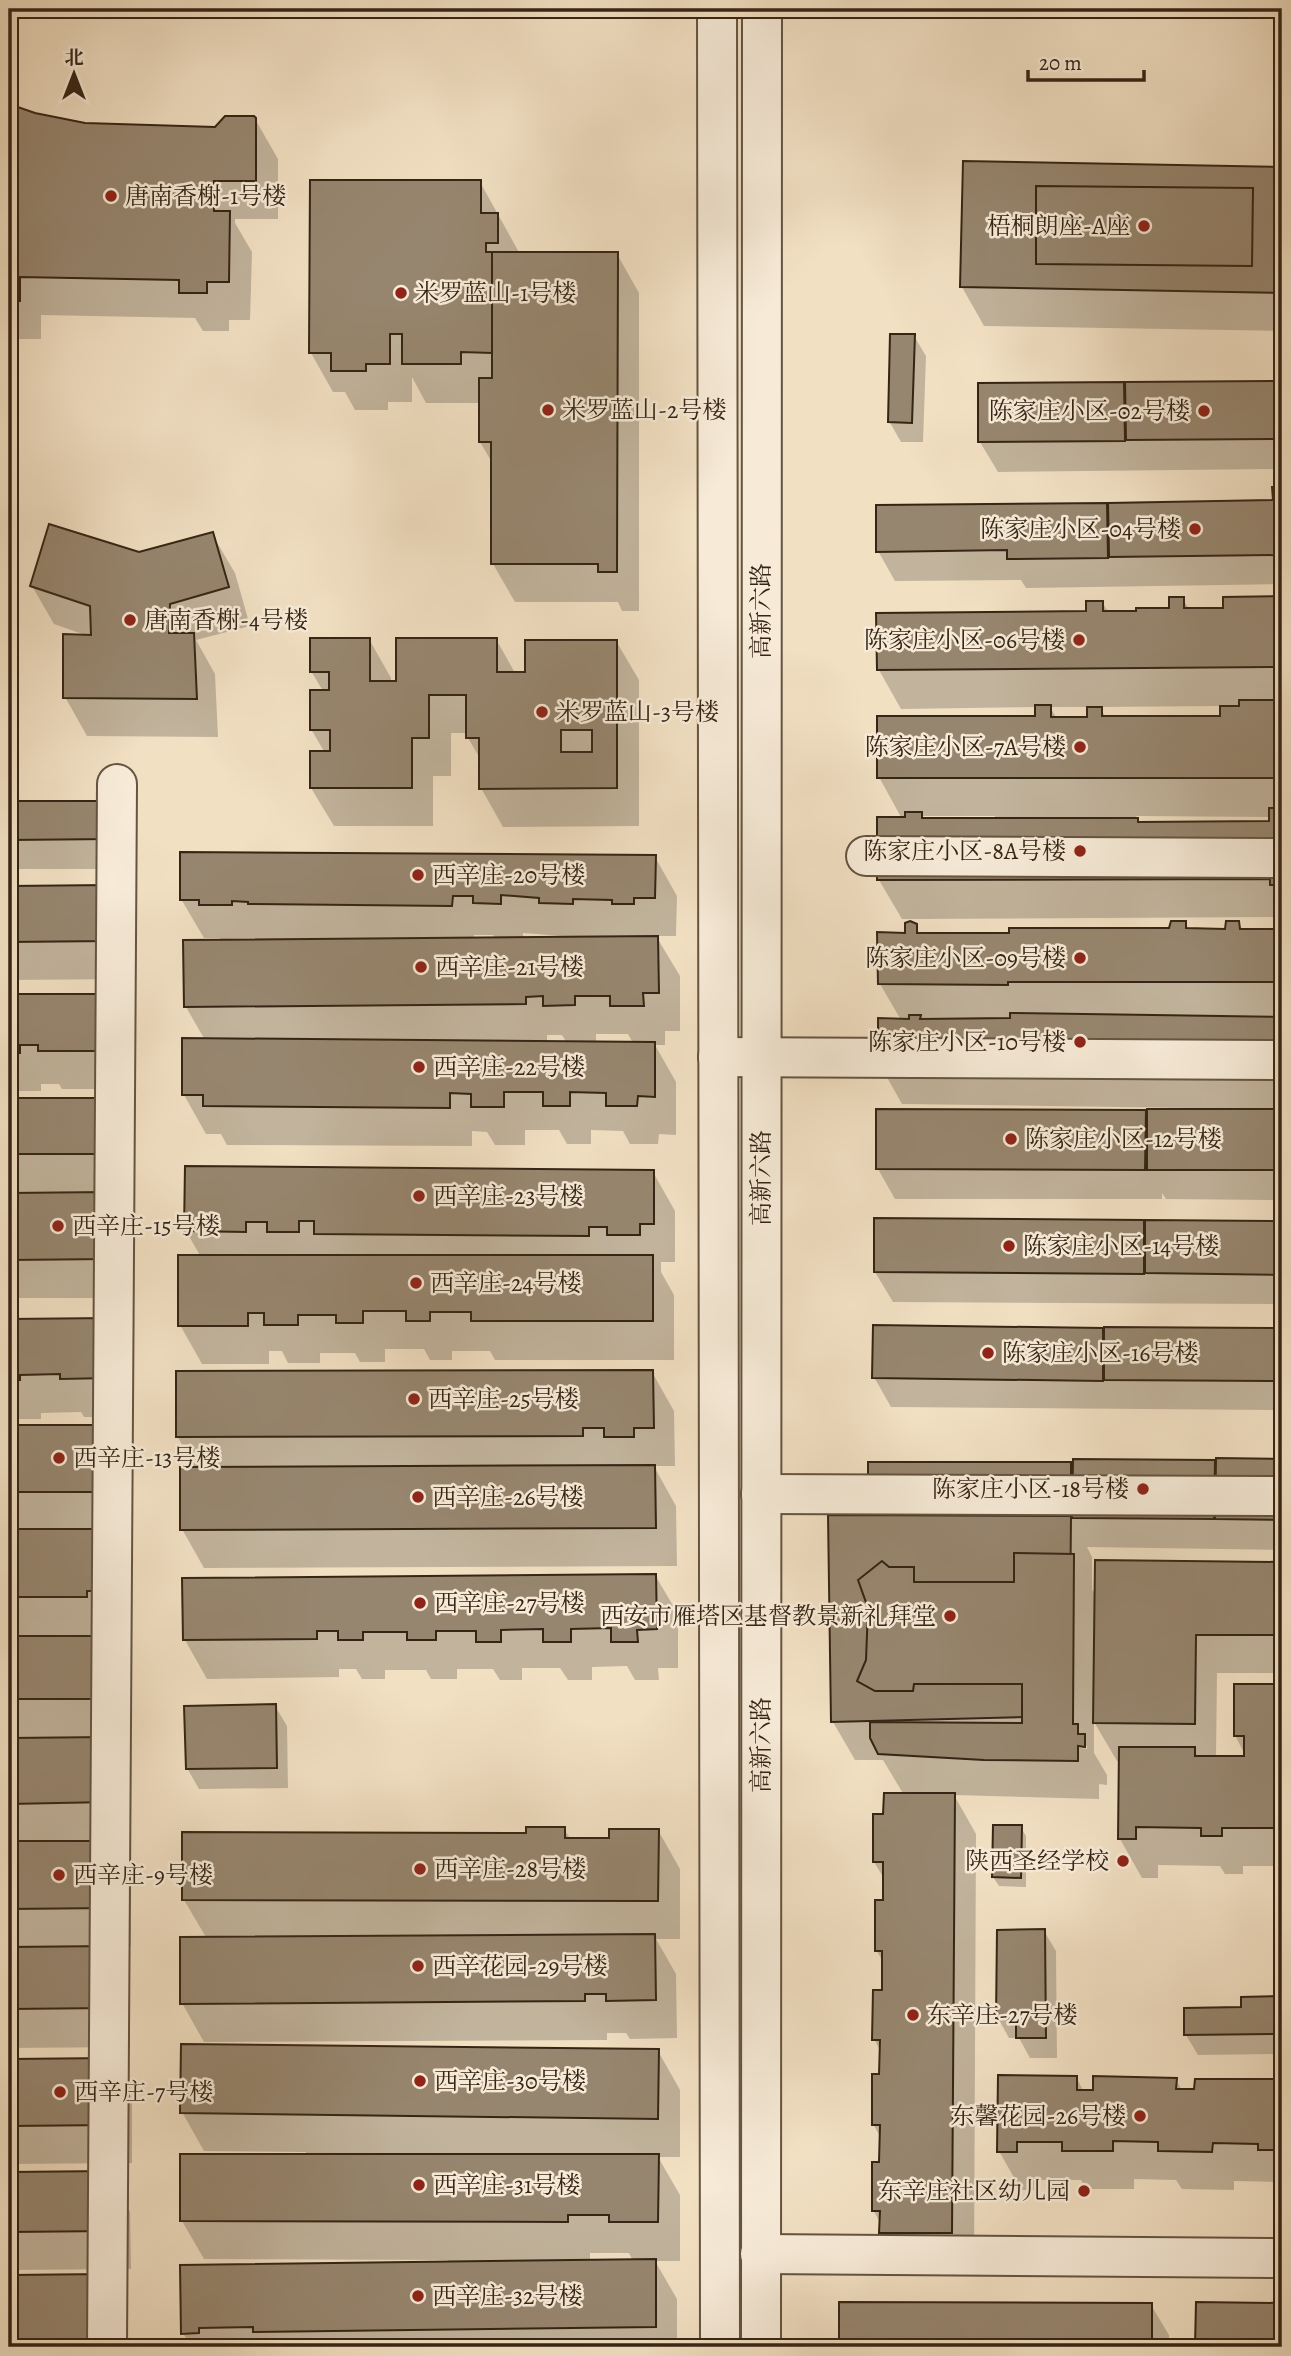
<svg xmlns="http://www.w3.org/2000/svg" width="1291" height="2356" viewBox="0 0 1291 2356" font-family="Alegreya,'Noto Serif SC',serif">
	<style>
		.shadow { fill: #0003; fill-rule: evenodd }
		.building { fill: #97866f; stroke: #352515; stroke-width: 2; fill-rule: evenodd }
		.lines { fill: none; stroke-linecap: round; stroke-linejoin: round }
		.minor-casing { stroke: #645440; stroke-width: 42 }
		.tertiary-casing { stroke: #645440; stroke-width: 42 }
		.minor { stroke: #f7ebd8; stroke-width: 38 }
		.tertiary { stroke: #f7ebd8; stroke-width: 38 }
		.poi-dot { fill: #8f2418; stroke: #f7ebd8; stroke-width: 2.5 }
		.labels { text-anchor: middle; stroke-width: 5; stroke-linejoin: round; paint-order: stroke }
		.poi-label { font-size: 24px; fill: #352515; stroke: #f7ebd8; text-anchor: start }
		.street-label { font-size: 24px; fill: #352515; stroke: #f7ebd8 }
	</style>
	<rect width="100%" height="100%" fill="#f2e0c3"/>
	<filter id="stains"><feTurbulence type="fractalNoise" baseFrequency=".00286" numOctaves="4"/><feColorMatrix values="0 0 0 0 .2 0 0 0 0 .09 0 0 0 0 .02 0 0 0 .5 -.17"/></filter>
	<radialGradient id="worn" r=".72"><stop offset=".6" stop-color="#630" stop-opacity="0"/><stop offset="1" stop-color="#630" stop-opacity=".3"/></radialGradient>
	<g class="shadow">
		<polygon points="9,106 35,114 85,125 216,129 255,119 278,159 278,219 235,219 235,223 252,252 250,320 229,320 229,331 203,331 195,318 41,315 41,339 9,339"/>
		<polygon points="965,162 1282,169 1282,331 984,326 962,287"/>
		<polygon points="480,182 520,254 617,254 639,293 639,611 622,611 618,602 515,602 493,564 493,464 480,442 480,403 426,403 412,377 412,402 388,402 388,410 355,410 345,392 333,392 311,353"/>
		<polygon points="914,336 926,356 923,442 901,442 889,421"/>
		<polygon points="1282,383 1282,469 998,472 980,442 980,385"/>
		<polygon points="1274,488 1282,488 1282,584 1026,588 1021,580 895,581 878,551 878,507 1275,502"/>
		<polygon points="212,534 235,573 250,626 196,640 215,674 218,737 87,736 65,697 88,636 54,624 32,586"/>
		<path d="M1225 598H1282V917L902 919 879 880 902 819 879 777 1037 718V707L901 709 879 670 1088 613 1102 602 1109 613 1171 610 1183 599 1189 609H1225ZM1222 706V718H1106L1100 707ZM1050 707H1089V719H1057ZM923 816H995V820H925ZM1136 816 1271 817V823L1140 824Z"/>
		<polygon points="369,639 391,678 391,682 398,682 496,639 515,673 527,673 616,641 639,680 639,826 503,827 481,788 481,760 468,738 468,733 451,733 451,776 433,776 433,826 334,826 311,788 325,753 311,729 323,691 311,671"/>
		<polygon points="9,803 109,803 126,869 9,869"/>
		<path d="M655 857 677 896 676 936H656L680 976V1031H665V1045H655L676 1082V1135L659 1134 658 1144H630L623 1131 591 1130V1144H567L559 1130H525V1145H495L487 1132 472 1131V1146L227 1145 221 1134H206L184 1095 205 1040 186 1007 222 942 220 938H204L181 899ZM523 933 562 936V939H523ZM474 935H493L496 939H474ZM596 1034H628L633 1043H596ZM547 1035H562L567 1043H547Z"/>
		<polygon points="107,887 130,979 9,980 9,888"/>
		<polygon points="1185,922 1189,930 1226,931 1238,922 1243,931 1282,931 1282,1200 1166,1199 1162,1193 1162,1199 895,1199 878,1169 878,1111 1190,1111 1190,1108 902,1104 880,1065 901,1020 880,984 907,935 915,926 921,935 1171,929"/>
		<polygon points="106,995 129,1089 62,1089 59,1084 41,1084 41,1091 9,1091 9,996"/>
		<polygon points="9,1100 109,1100 129,1298 9,1298"/>
		<polygon points="186,1168 653,1172 675,1211 675,1262 661,1262 661,1272 674,1295 674,1360 495,1360 490,1351 452,1351 452,1360 430,1360 424,1349 385,1349 385,1362 360,1362 355,1353 320,1353 320,1363 288,1363 282,1351 269,1351 269,1364 202,1364 180,1325 201,1257 186,1231"/>
		<polygon points="876,1220 1282,1223 1282,1304 893,1302 875,1272"/>
		<polygon points="108,1320 130,1417 84,1417 81,1412 41,1413 41,1419 18,1419 15,1412 9,1412 9,1321"/>
		<polygon points="874,1326 1282,1329 1282,1410 891,1407 874,1377"/>
		<polygon points="652,1372 674,1411 675,1466 656,1466 656,1470 676,1506 677,1566 204,1568 182,1529 196,1469 177,1436"/>
		<polygon points="108,1426 108,1841 131,1881 131,1946 106,1946 130,1987 130,2047 9,2048 9,1427"/>
		<path d="M1218 1460 1282 1461V1550L1087 1547 1092 1557V1589L1096 1596 1097 1561 1282 1564V1673H1217L1216 1757H1246L1235 1735 1236 1686H1282V1866H1243V1874H1225L1220 1866 1158 1865V1878H1142L1120 1839V1761H1117L1094 1722V1753L1107 1775V1785L1099 1784V1799L954 1795 976 1834 974 2271H903L881 2233V2224L873 2210 881 2164V2138L873 2124 881 2076V2052L874 2039 884 1992V1963L876 1950 885 1902V1880L874 1862 885 1816 904 1795 883 1760H855L833 1722 870 1517V1464L1214 1462 1218 1469ZM1070 1743 1087 1746V1749L1069 1746Z"/>
		<polygon points="655,1575 678,1614 678,1668 658,1668 659,1680 635,1680 627,1666 592,1667 592,1680 568,1680 560,1668 522,1668 522,1680 500,1680 493,1669 457,1669 457,1679 431,1679 426,1670 385,1670 385,1679 362,1679 356,1669 339,1669 339,1677 207,1679 185,1640"/>
		<polygon points="275,1706 287,1726 288,1788 199,1789 187,1768"/>
		<polygon points="1020,1826 1026,1836 1026,1887 999,1886 993,1877"/>
		<polygon points="564,1829 571,1840 611,1840 658,1830 680,1869 680,1939 656,1939 676,1974 677,2038 630,2039 626,2033 607,2033 607,2040 204,2042 182,2003 207,1939 184,1900"/>
		<polygon points="1044,1931 1056,1951 1057,2058 1030,2058 1019,2038 1009,2038 998,2018"/>
		<polygon points="1282,1998 1282,2054 1198,2055 1186,2035 1243,2009 1243,1999"/>
		<path d="M658 2051 680 2090V2157H658L680 2195V2261H655L677 2299V2347H191L183 2333 182 2266 448 2263V2260L204 2259 182 2221 306 2156V2152L204 2151 182 2112ZM590 2253H629L633 2261H590Z"/>
		<polygon points="110,2060 132,2099 132,2163 9,2164 9,2061"/>
		<polygon points="1076,2077 1084,2092 1176,2079 1182,2091 1275,2081 1282,2091 1282,2188 1279,2182 1234,2181 1234,2190 1182,2189 1176,2180 1134,2179 1134,2189 1086,2189 1081,2180 1039,2180 1039,2190 1021,2190 999,2151"/>
		<polygon points="108,2173 130,2212 131,2269 9,2270 9,2174"/>
		<polygon points="104,2276 126,2315 126,2347 9,2347 9,2277"/>
		<polygon points="841,2303 1151,2305 1169,2335 1169,2347 840,2347"/>
		<polygon points="1198,2304 1282,2304 1282,2347 1197,2347"/>
	</g>
	<g class="building">
		<polygon points="9,104 35,113 85,123 215,127 225,116 254,116 256,118 256,181 214,181 214,211 230,211 229,282 207,282 207,293 179,293 179,280 20,277 20,301 9,301"/>
		<polygon points="963,161 1282,167 1282,293 960,287"/>
		<polygon points="310,180 481,180 481,213 498,213 498,243 486,243 486,252 492,252 492,353 461,352 461,364 402,364 402,334 390,334 390,364 366,364 366,371 331,371 331,353 309,353"/>
		<polygon points="1036,186 1253,188 1252,266 1036,264"/>
		<polygon points="492,252 618,252 617,572 598,572 598,564 491,564 491,442 479,442 479,378 492,378"/>
		<polygon points="890,334 915,334 912,423 888,422"/>
		<polygon points="1282,381 1282,439 1126,440 1125,382"/>
		<polygon points="1124,382 1125,441 978,442 978,383"/>
		<polygon points="1272,487 1282,487 1282,555 1109,557 1108,503 1273,500"/>
		<polygon points="1107,503 1108,558 1007,559 1007,550 876,552 876,505"/>
		<polygon points="49,524 139,552 213,532 229,587 170,604 169,633 194,633 197,699 63,698 63,634 91,635 90,606 30,586"/>
		<polygon points="1282,596 1282,667 877,670 876,613 1086,611 1086,601 1103,601 1103,611 1136,611 1136,608 1169,608 1169,597 1184,597 1184,608 1223,608 1223,597"/>
		<path d="M310 638H370V681H396V638H497V672H525V640H617V788L479 789V738H466V695H429V738H412V788H310V751H330V730H310V690H329V672H310ZM561 730H592V752H561Z"/>
		<polygon points="1239,700 1282,700 1282,778 877,778 877,716 1035,716 1035,705 1051,705 1051,717 1087,717 1087,707 1102,707 1102,716 1220,716 1220,706 1239,706"/>
		<polygon points="9,801 110,801 110,839 9,840"/>
		<polygon points="1269,808 1282,808 1282,885 1270,885 1270,879 877,880 877,817 905,817 905,812 922,812 922,818 1138,818 1138,822 1269,821"/>
		<polygon points="180,852 656,855 655,898 634,898 634,904 612,904 612,900 573,899 573,904 539,903 539,898 501,895 501,904 473,903 473,896 453,896 452,906 248,904 248,902 232,901 232,905 199,905 199,900 180,900"/>
		<polygon points="109,885 109,941 9,942 9,886"/>
		<polygon points="910,921 917,924 917,933 1009,933 1009,928 1169,928 1171,921 1186,921 1186,928 1225,929 1226,921 1239,921 1240,929 1282,929 1282,982 1008,982 1008,985 878,984 877,932 905,933 905,923"/>
		<polygon points="658,936 659,993 643,993 644,1006 610,1006 610,996 575,996 575,1005 543,1006 543,996 526,997 526,1004 184,1007 183,940"/>
		<polygon points="9,994 107,994 108,1051 38,1051 38,1045 20,1045 20,1053 9,1053"/>
		<polygon points="1010,1013 1282,1017 1282,1071 878,1065 878,1018 909,1019 909,1015 921,1015 920,1019 1010,1018"/>
		<polygon points="182,1038 655,1042 655,1097 638,1096 637,1106 606,1106 606,1093 570,1092 570,1106 543,1106 543,1092 504,1092 504,1107 471,1107 471,1094 450,1093 450,1108 203,1106 203,1095 182,1095"/>
		<rect x="9" y="1098" width="101" height="56"/>
		<polygon points="876,1109 1146,1110 1145,1170 876,1169"/>
		<rect x="1147" y="1109" width="135" height="61"/>
		<polygon points="185,1166 654,1170 654,1224 640,1224 640,1235 607,1235 607,1227 589,1227 589,1236 314,1234 314,1221 299,1221 299,1232 267,1232 267,1222 246,1222 246,1232 184,1231"/>
		<polygon points="107,1192 108,1259 9,1260 9,1193"/>
		<polygon points="874,1218 1144,1220 1144,1274 874,1272"/>
		<polygon points="1145,1220 1282,1221 1282,1275 1145,1273"/>
		<polygon points="178,1255 653,1255 653,1321 471,1321 471,1312 430,1312 430,1321 406,1321 406,1311 363,1311 363,1323 336,1323 336,1315 298,1315 298,1325 264,1325 264,1313 248,1313 248,1326 178,1326"/>
		<polygon points="109,1318 109,1378 60,1379 60,1374 20,1375 20,1380 9,1380 9,1319"/>
		<polygon points="873,1325 1103,1328 1103,1381 872,1378"/>
		<polygon points="1104,1327 1282,1328 1282,1381 1104,1380"/>
		<polygon points="653,1370 654,1428 634,1428 634,1437 604,1437 604,1428 583,1428 583,1436 176,1437 176,1371"/>
		<polygon points="9,1425 109,1425 110,1492 9,1492"/>
		<polygon points="1216,1458 1282,1459 1282,1520 1215,1519"/>
		<polygon points="1073,1459 1215,1460 1214,1519 1072,1518"/>
		<rect x="868" y="1462" width="203" height="54"/>
		<polygon points="655,1465 656,1528 180,1530 180,1467"/>
		<polygon points="828,1515 1071,1516 1069,1716 831,1722"/>
		<polygon points="9,1529 106,1529 106,1591 87,1591 87,1597 9,1597"/>
		<polygon points="1014,1553 1074,1554 1073,1724 1078,1724 1078,1734 1085,1734 1085,1747 1078,1746 1078,1761 984,1760 878,1754 870,1738 870,1722 1022,1723 1022,1684 914,1684 913,1691 875,1691 857,1681 866,1660 868,1608 858,1580 882,1561 889,1567 914,1567 914,1582 1014,1582"/>
		<polygon points="1095,1560 1282,1562 1282,1635 1196,1635 1195,1724 1093,1723"/>
		<polygon points="656,1574 657,1629 637,1630 638,1642 611,1642 611,1628 571,1629 571,1642 543,1642 543,1629 501,1630 501,1642 476,1642 476,1631 436,1631 436,1640 407,1640 407,1632 363,1632 363,1640 338,1640 338,1631 317,1631 317,1639 183,1640 182,1578"/>
		<rect x="9" y="1636" width="94" height="63"/>
		<polygon points="1234,1684 1282,1684 1282,1828 1222,1828 1222,1836 1201,1836 1201,1828 1136,1827 1136,1839 1118,1839 1119,1747 1195,1747 1195,1756 1244,1756 1244,1736 1234,1736"/>
		<polygon points="276,1704 277,1768 186,1769 184,1706"/>
		<polygon points="107,1737 108,1802 9,1804 9,1738"/>
		<polygon points="884,1793 955,1793 952,2233 879,2233 880,2211 872,2211 872,2162 879,2162 880,2125 872,2125 872,2074 879,2074 880,2040 872,2040 873,1990 882,1990 882,1951 875,1951 875,1900 883,1900 883,1862 873,1862 873,1814 883,1814"/>
		<polygon points="993,1825 1022,1825 1021,1878 992,1877"/>
		<polygon points="526,1827 565,1827 565,1838 609,1838 609,1829 659,1829 658,1901 182,1900 182,1832 526,1833"/>
		<polygon points="9,1841 110,1841 110,1908 9,1909"/>
		<polygon points="1045,1929 1046,2038 1016,2038 1016,2019 996,2019 997,1930"/>
		<polygon points="655,1934 656,2000 606,2001 606,1994 585,1994 585,2001 180,2004 180,1937"/>
		<polygon points="109,1946 109,2008 9,2009 9,1947"/>
		<polygon points="1282,1996 1282,2034 1184,2035 1184,2008 1241,2007 1241,1997"/>
		<polygon points="181,2044 659,2049 658,2119 180,2113"/>
		<polygon points="111,2058 111,2125 9,2126 9,2059"/>
		<polygon points="998,2075 1077,2076 1077,2090 1093,2090 1093,2076 1177,2078 1176,2089 1194,2089 1195,2079 1276,2079 1276,2090 1282,2090 1282,2150 1258,2150 1258,2144 1213,2143 1212,2152 1158,2151 1158,2142 1113,2141 1113,2151 1062,2151 1062,2142 1017,2142 1017,2152 997,2152"/>
		<polygon points="180,2154 659,2154 658,2222 609,2222 609,2215 568,2215 568,2222 180,2221"/>
		<polygon points="109,2171 110,2231 9,2232 9,2172"/>
		<polygon points="656,2259 656,2327 253,2332 253,2327 199,2328 199,2333 181,2334 180,2265"/>
		<polygon points="105,2274 105,2339 9,2341 9,2275"/>
		<polygon points="839,2302 1152,2303 1152,2347 839,2347"/>
		<polygon points="1196,2302 1282,2303 1282,2347 1195,2347"/>
	</g>
	<g class="lines">
		<g class="minor-casing">
			<g id="minor">
				<polyline points="866,856 1282,858"/>
				<polyline points="718,1057 1282,1060"/>
				<polyline points="761,1494 1282,1496"/>
				<polyline points="760,2254 1282,2258"/>
				<polyline points="107,2347 117,784"/>
			</g>
		</g>
		<g class="tertiary-casing">
			<g id="tertiary">
				<polyline points="717,9 720,2347"/>
				<polyline points="761,2347 762,9"/>
			</g>
		</g>
		<use href="#minor" class="minor"/>
		<use href="#tertiary" class="tertiary"/>
	</g>
	<g class="poi-dot">
		<circle cx="111" cy="196" r="7"/>
		<circle cx="1144" cy="226" r="7"/>
		<circle cx="401" cy="293" r="7"/>
		<circle cx="548" cy="410" r="7"/>
		<circle cx="1204" cy="411" r="7"/>
		<circle cx="1195" cy="529" r="7"/>
		<circle cx="130" cy="620" r="7"/>
		<circle cx="1079" cy="640" r="7"/>
		<circle cx="542" cy="712" r="7"/>
		<circle cx="1080" cy="747" r="7"/>
		<circle cx="1080" cy="851" r="7"/>
		<circle cx="418" cy="875" r="7"/>
		<circle cx="1080" cy="958" r="7"/>
		<circle cx="421" cy="967" r="7"/>
		<circle cx="1080" cy="1042" r="7"/>
		<circle cx="419" cy="1067" r="7"/>
		<circle cx="1011" cy="1139" r="7"/>
		<circle cx="419" cy="1196" r="7"/>
		<circle cx="58" cy="1226" r="7"/>
		<circle cx="1009" cy="1246" r="7"/>
		<circle cx="416" cy="1283" r="7"/>
		<circle cx="988" cy="1353" r="7"/>
		<circle cx="414" cy="1399" r="7"/>
		<circle cx="59" cy="1458" r="7"/>
		<circle cx="1143" cy="1489" r="7"/>
		<circle cx="418" cy="1497" r="7"/>
		<circle cx="420" cy="1603" r="7"/>
		<circle cx="950" cy="1616" r="7"/>
		<circle cx="1123" cy="1861" r="7"/>
		<circle cx="420" cy="1869" r="7"/>
		<circle cx="59" cy="1875" r="7"/>
		<circle cx="418" cy="1966" r="7"/>
		<circle cx="913" cy="2015" r="7"/>
		<circle cx="420" cy="2081" r="7"/>
		<circle cx="60" cy="2092" r="7"/>
		<circle cx="1140" cy="2116" r="7"/>
		<circle cx="419" cy="2185" r="7"/>
		<circle cx="1084" cy="2191" r="7"/>
		<circle cx="418" cy="2296" r="7"/>
	</g>
	<g class="labels">
		<g class="poi-label">
			<text x="125" y="204">唐南香榭-1号楼</text>
			<text x="1130" y="234" text-anchor="end">梧桐朗座-A座</text>
			<text x="415" y="301">米罗蓝山-1号楼</text>
			<text x="562" y="418">米罗蓝山-2号楼</text>
			<text x="1190" y="419" text-anchor="end">陈家庄小区-02号楼</text>
			<text x="1181" y="537" text-anchor="end">陈家庄小区-04号楼</text>
			<text x="144" y="628">唐南香榭-4号楼</text>
			<text x="1065" y="648" text-anchor="end">陈家庄小区-06号楼</text>
			<text x="556" y="720">米罗蓝山-3号楼</text>
			<text x="1066" y="755" text-anchor="end">陈家庄小区-7A号楼</text>
			<text x="1066" y="859" text-anchor="end">陈家庄小区-8A号楼</text>
			<text x="432" y="883">西辛庄-20号楼</text>
			<text x="1066" y="966" text-anchor="end">陈家庄小区-09号楼</text>
			<text x="435" y="975">西辛庄-21号楼</text>
			<text x="1066" y="1050" text-anchor="end">陈家庄小区-10号楼</text>
			<text x="433" y="1075">西辛庄-22号楼</text>
			<text x="1025" y="1147">陈家庄小区-12号楼</text>
			<text x="433" y="1204">西辛庄-23号楼</text>
			<text x="72" y="1234">西辛庄-15号楼</text>
			<text x="1023" y="1254">陈家庄小区-14号楼</text>
			<text x="430" y="1291">西辛庄-24号楼</text>
			<text x="1002" y="1361">陈家庄小区-16号楼</text>
			<text x="428" y="1407">西辛庄-25号楼</text>
			<text x="73" y="1466">西辛庄-13号楼</text>
			<text x="1129" y="1497" text-anchor="end">陈家庄小区-18号楼</text>
			<text x="432" y="1505">西辛庄-26号楼</text>
			<text x="434" y="1611">西辛庄-27号楼</text>
			<text x="936" y="1624" text-anchor="end">西安市雁塔区基督教景新礼拜堂</text>
			<text x="1109" y="1869" text-anchor="end">陕西圣经学校</text>
			<text x="434" y="1877">西辛庄-28号楼</text>
			<text x="73" y="1883">西辛庄-9号楼</text>
			<text x="432" y="1974">西辛花园-29号楼</text>
			<text x="927" y="2023">东辛庄-27号楼</text>
			<text x="434" y="2089">西辛庄-30号楼</text>
			<text x="74" y="2100">西辛庄-7号楼</text>
			<text x="1126" y="2124" text-anchor="end">东馨花园-26号楼</text>
			<text x="433" y="2193">西辛庄-31号楼</text>
			<text x="1070" y="2199" text-anchor="end">东辛庄社区幼儿园</text>
			<text x="432" y="2304">西辛庄-32号楼</text>
		</g>
		<g class="street-label">
			<text transform="translate(761 611) rotate(-90)" y="8">高新六路</text>
			<text transform="translate(761 1178) rotate(-90)" y="8">高新六路</text>
			<text transform="translate(761 1745) rotate(-90)" y="8">高新六路</text>
		</g>
	</g>
	<rect width="1291" height="2356" fill="none" stroke="#f2e0c3" stroke-width="35"/>
	<rect x="10" y="10" width="1270" height="2335" fill="none" stroke="#352515" stroke-width="3.5"/>
	<rect x="18" y="18" width="1256" height="2321" fill="none" stroke="#352515" stroke-width="2"/>
	<g transform="translate(74 74)" stroke="#f7ebd8" stroke-width="5" paint-order="stroke">
	<path d="M0-5L12 26L0 18L-12 26Z" fill="#352515"/>
	<text y="-10" font-size="19" font-weight="bold" text-anchor="middle" fill="#352515">北</text>
	</g>
	<path d="M1028 70v10h116v-10" fill="none" stroke="#352515" stroke-width="3.5"/>
	<text x="1039" y="70" font-size="21" fill="#352515" stroke="#f7ebd8" stroke-width="5" paint-order="stroke">20 m</text>
	<rect width="100%" height="100%" filter="url(#stains)"/>
	<rect width="100%" height="100%" fill="url(#worn)"/>
</svg>
